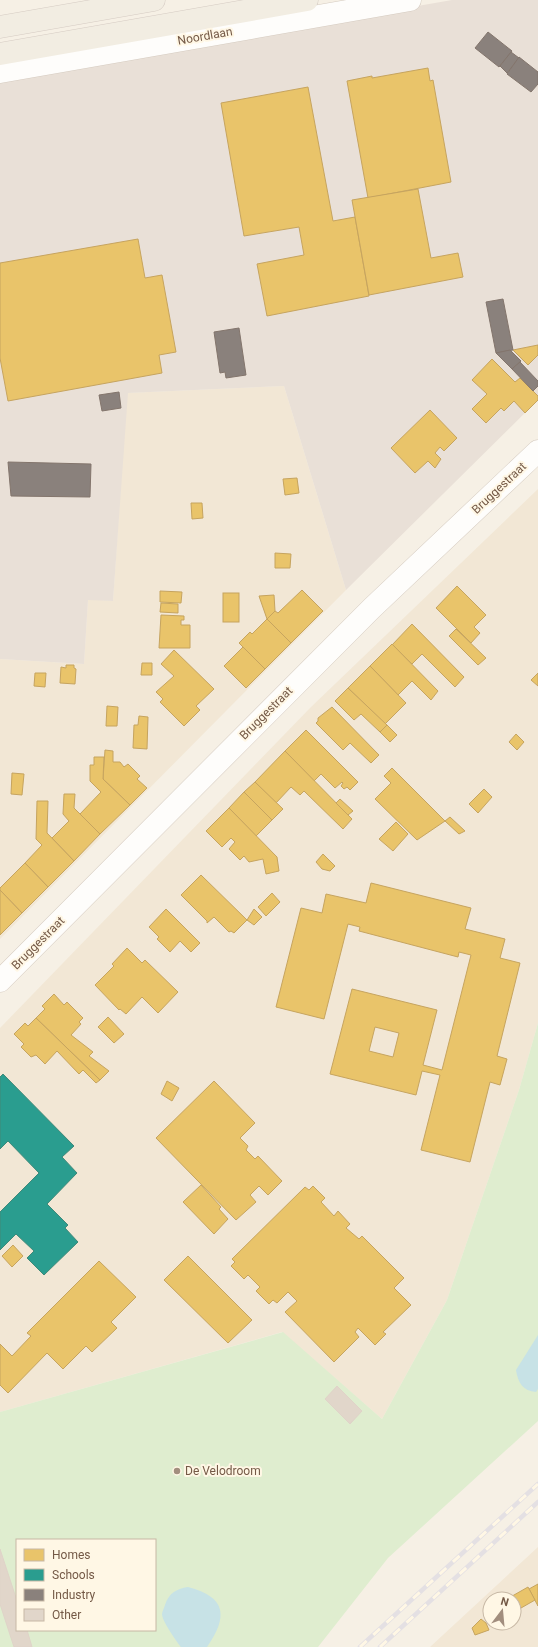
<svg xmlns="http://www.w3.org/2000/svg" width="538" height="1647" viewBox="0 0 538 1647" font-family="Roboto,sans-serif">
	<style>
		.residential { fill: #f2e7d5; fill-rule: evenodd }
		.industrial { fill: #e9e0d7 }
		.green { fill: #dfedcf; fill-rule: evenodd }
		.water { fill: #c7e2e6 }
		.homes { fill: #e9c46a; stroke: #c6a45f; fill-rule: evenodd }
		.schools { fill: #2a9d8f; stroke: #408979 }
		.industry { fill: #8a817c; stroke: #83756c }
		.building { fill: #e1d6ca; stroke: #dfd3c8 }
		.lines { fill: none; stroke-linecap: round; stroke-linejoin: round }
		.minor-casing { stroke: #d5cbc0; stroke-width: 23 }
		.tertiary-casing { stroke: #d5cbc0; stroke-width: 23 }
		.primary-casing { stroke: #d5cbc3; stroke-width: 23 }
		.minor { stroke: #fefdfb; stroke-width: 22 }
		.tertiary { stroke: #fefdfb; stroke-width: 22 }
		.primary { stroke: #f2ede2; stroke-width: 22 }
		.rail-casing { stroke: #e4e0e3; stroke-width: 4.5 }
		.rail { stroke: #fff7e5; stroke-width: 3; stroke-dasharray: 9; stroke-linecap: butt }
		.poi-dot { fill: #a28e7e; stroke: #fff7e5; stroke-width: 1.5 }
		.labels { text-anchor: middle; stroke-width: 4; stroke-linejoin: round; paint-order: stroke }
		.street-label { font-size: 12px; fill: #745946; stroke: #fff7e5 }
		.poi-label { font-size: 12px; fill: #745946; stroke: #fff7e5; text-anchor: start }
	</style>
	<rect width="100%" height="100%" fill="#f6f0e5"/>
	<g class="residential">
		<polygon points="284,386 346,590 0,939 0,659 84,664 88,599 113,601 127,393"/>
		<polygon points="538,489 538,1023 519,1090 447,1300 382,1419 282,1332 0,1412 0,1028 311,707"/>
		<path d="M538 1547V1647H430ZM490 1599H514V1623H490Z"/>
	</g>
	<polygon class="industrial" points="452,0 538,0 538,400 346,590 284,386 128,393 113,601 88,600 84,664 0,659 0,79"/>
	<path class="green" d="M538 1023V1421L388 1558 318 1647H0V1412L283 1332 382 1419 447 1300 519 1090ZM17 1540H155V1630H17Z"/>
	<g class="water">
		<path d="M538 1335V1389L536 1392C523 1391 518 1383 516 1370Z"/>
		<path d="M188 1587C227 1597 228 1617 207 1647H181C177 1642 162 1621 162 1614 162 1612 164 1608 165 1605 169 1593 176 1589 188 1587Z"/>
	</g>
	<g class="homes">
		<polygon points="428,68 430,81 433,80 451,182 368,198 347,81 372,76 372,78"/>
		<polygon points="308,87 333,221 355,217 369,296 267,316 257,264 304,255 299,227 244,236 221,103"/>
		<polygon points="418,189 431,258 458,253 463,277 369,295 352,200"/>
		<polygon points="138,239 145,278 162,275 176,352 159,355 162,373 8,401 0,358 0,263"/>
		<polygon points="538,345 538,355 528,365 513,350"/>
		<polygon points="492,359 515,382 520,378 538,396 538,400 525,413 514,401 504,411 501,408 486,423 472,409 487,394 472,380"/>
		<polygon points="430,410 457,438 444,451 440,447 435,453 441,459 435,468 428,461 415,473 391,448"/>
		<polygon points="297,478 299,493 285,495 283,479"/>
		<polygon points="191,503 202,503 203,518 192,519"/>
		<polygon points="275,553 291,554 290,568 275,568"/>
		<polygon points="457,586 486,615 474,627 480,633 471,643 436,608"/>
		<polygon points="302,590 323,611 291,643 267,619 275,611 278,613"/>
		<polygon points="160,591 182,592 181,603 160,602"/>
		<rect x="223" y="593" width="16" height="29"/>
		<polygon points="274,595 275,611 267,619 259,596"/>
		<polygon points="161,603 178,604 178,613 160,612"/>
		<polygon points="161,615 184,616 184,620 181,620 181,625 190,625 190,648 159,648"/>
		<polygon points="267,619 291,643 265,669 239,643 250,632 252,634"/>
		<polygon points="412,624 464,677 455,687 422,654 412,664 392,645"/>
		<polygon points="456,629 486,658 478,665 449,636"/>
		<polygon points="392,644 438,691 431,700 412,681 398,695 370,666"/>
		<polygon points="243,647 265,669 246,688 224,666"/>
		<polygon points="174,650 214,689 196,706 200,710 184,726 160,702 163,699 156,692 174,676 161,664"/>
		<polygon points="142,663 152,663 152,675 141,675"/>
		<polygon points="66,665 74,665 74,668 76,669 75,684 60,683 61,667 66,668"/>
		<polygon points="370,666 406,703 385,724 348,688"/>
		<polygon points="35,673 46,673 45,687 34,686"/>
		<polygon points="538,673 538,686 531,680"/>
		<polygon points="348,688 387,725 380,732 361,714 354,720 335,701"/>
		<polygon points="107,706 118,707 117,726 106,726"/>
		<polygon points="332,707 379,755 371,763 350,743 343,750 316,723 318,721 318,718"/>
		<polygon points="139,716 148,717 147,749 133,748 134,725 138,725"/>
		<polygon points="387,725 397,735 390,742 380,732"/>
		<polygon points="306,730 358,782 350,790 347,787 344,789 341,786 343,783 342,782 335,788 321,774 314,781 285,751"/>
		<polygon points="516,734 524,742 517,750 509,742"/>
		<polygon points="105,750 113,751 113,762 120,762 124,767 128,764 140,776 137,779 147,788 130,805 103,779"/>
		<polygon points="285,751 352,819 343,829 304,791 300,795 291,787 276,803 255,782"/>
		<polygon points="94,757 104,757 103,779 130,805 100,834 80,814 101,792 90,781 90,765 94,765"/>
		<polygon points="392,768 445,821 417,840 375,799 391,783 384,776"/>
		<polygon points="12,773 24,774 22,795 11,794"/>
		<polygon points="255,782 283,809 272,820 244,792"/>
		<polygon points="484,789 492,797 478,813 469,804"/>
		<polygon points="244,792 272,820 256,836 229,808"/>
		<polygon points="64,794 75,794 74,808 100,834 74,861 52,838 69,821 63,814"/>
		<polygon points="340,799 353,811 348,815 336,803"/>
		<polygon points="37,801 48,801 47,833 74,861 48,887 25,863 42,845 36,839"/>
		<polygon points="229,808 277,857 279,871 266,874 263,859 249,862 244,856 240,860 229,849 235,842 231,838 222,847 206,831"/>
		<polygon points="450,817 465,831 459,834 445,821"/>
		<polygon points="396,822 408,834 393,851 379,839"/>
		<polygon points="323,854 335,866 330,871 322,869 316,862"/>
		<polygon points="25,863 48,887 22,913 0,890 0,888"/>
		<polygon points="201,875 247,920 234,933 231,931 229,932 214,917 207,923 207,921 181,895"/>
		<path d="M371 883 471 908 465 929 505 939 500 958 520 963 497 1056 507 1059 500 1085 490 1082 470 1162 421 1150 440 1075 422 1071 416 1095 330 1074 352 989 437 1010 423 1065 442 1070 471 955 459 952 458 957 359 931 360 927 348 924 324 1019 276 1007 301 908 322 913 326 894 366 903ZM375 1027 399 1033 393 1057 369 1051Z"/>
		<polygon points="0,890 22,913 0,935"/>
		<polygon points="272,893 280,902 266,916 258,907"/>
		<polygon points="166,909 200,943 191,952 180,941 170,952 157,939 159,937 149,927"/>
		<polygon points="254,909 262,917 254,925 247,920"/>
		<polygon points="127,948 142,963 145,960 178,992 158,1013 142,997 126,1014 120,1009 119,1010 95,985 114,966 112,964"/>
		<polygon points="54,994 64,1005 67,1002 83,1018 79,1022 81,1024 71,1035 93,1052 89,1056 109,1071 100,1080 36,1018 45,1009 42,1006"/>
		<polygon points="108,1017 124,1034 114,1043 98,1027"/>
		<polygon points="36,1018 100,1080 96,1083 83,1070 79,1074 57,1051 45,1064 36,1055 31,1057 21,1047 24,1044 14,1034 25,1023 28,1026"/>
		<polygon points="167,1081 179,1088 172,1101 161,1094"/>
		<polygon points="214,1081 255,1123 240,1138 248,1146 246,1150 255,1159 258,1156 282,1181 268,1195 259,1186 250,1195 256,1202 236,1220 156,1138"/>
		<polygon points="201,1185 221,1207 219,1209 228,1219 214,1234 183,1202"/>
		<polygon points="313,1186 325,1198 321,1202 334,1216 338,1211 350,1224 346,1228 359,1239 362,1236 404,1278 394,1288 411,1305 383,1332 386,1334 375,1345 358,1328 355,1332 359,1337 334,1362 285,1312 297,1301 288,1292 277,1303 273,1300 269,1304 256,1291 260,1287 248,1275 244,1279 231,1266 235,1262 232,1259 305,1187 309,1190"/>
		<polygon points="13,1245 23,1256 12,1267 2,1256"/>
		<polygon points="188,1256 252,1320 228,1343 164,1280"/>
		<polygon points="99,1261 136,1297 111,1322 117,1328 92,1352 86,1346 63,1369 47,1353 8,1393 0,1385 0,1344 12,1356 31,1336 27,1333"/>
		<polygon points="538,1584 538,1606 529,1589"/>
		<polygon points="528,1587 535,1600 514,1612 514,1599 507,1599"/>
		<polygon points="481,1619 486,1623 489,1630 475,1635 472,1628"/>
	</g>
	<polygon class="schools" points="3,1074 74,1146 62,1157 77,1173 47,1204 68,1225 65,1228 78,1242 44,1275 27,1258 34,1251 16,1234 0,1250 0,1212 39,1173 8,1141 0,1149 0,1077"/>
	<g class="industry">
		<polygon points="488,32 512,51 499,67 475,48"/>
		<polygon points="511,52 519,58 507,73 500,66"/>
		<polygon points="519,57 538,72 538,84 531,92 507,74"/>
		<polygon points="503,299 513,350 496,353 486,302"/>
		<polygon points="239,328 246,375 226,378 225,372 220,373 214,332"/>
		<polygon points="510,350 521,361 512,369 496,353"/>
		<polygon points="520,362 538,381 538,386 533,391 512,369"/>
		<polygon points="119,392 121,408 102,411 99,395"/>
		<polygon points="8,462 91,464 90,497 11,496"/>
	</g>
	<g class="building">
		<polygon points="337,1386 362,1411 350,1424 325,1399"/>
		<polygon points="0,1549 17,1601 17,1630 27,1630 32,1647 14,1647 0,1604"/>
	</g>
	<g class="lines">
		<g class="minor-casing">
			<polyline id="minor" points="0,72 410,0"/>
		</g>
		<g class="tertiary-casing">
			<polyline id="tertiary" points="0,981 372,608 538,451"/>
		</g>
		<g class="primary-casing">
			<g id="primary">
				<polyline points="0,27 154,0"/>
				<polyline points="0,54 307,0"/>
			</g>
		</g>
		<use href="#minor" class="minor"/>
		<use href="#tertiary" class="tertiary"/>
		<use href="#primary" class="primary"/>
		<g class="rail-casing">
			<g id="rail">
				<polyline points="360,1647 538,1484"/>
				<polyline points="380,1647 538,1502"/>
			</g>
		</g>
		<use href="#rail" class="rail"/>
	</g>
	<circle class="poi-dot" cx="177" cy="1471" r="4"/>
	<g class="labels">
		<g class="street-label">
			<text transform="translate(205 36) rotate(-10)" y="4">Noordlaan</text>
			<text transform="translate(499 488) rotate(-43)" y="4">Bruggestraat</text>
			<text transform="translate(266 713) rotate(-45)" y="4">Bruggestraat</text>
			<text transform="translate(38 943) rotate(-45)" y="4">Bruggestraat</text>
		</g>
		<g class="poi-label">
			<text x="185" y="1475">De Velodroom</text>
		</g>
	</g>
	<rect x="16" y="1539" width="140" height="92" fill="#fff7e5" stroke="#c7b8a5"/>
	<rect x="24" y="1549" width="20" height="12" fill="#e9c46a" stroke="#c7b8a5"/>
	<text x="52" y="1559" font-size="12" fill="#745946">Homes</text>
	<rect x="24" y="1569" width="20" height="12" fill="#2a9d8f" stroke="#c7b8a5"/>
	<text x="52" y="1579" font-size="12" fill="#745946">Schools</text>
	<rect x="24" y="1589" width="20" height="12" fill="#8a817c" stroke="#c7b8a5"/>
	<text x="52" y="1599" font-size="12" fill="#745946">Industry</text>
	<rect x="24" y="1609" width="20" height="12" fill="#e1d6ca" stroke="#c7b8a5"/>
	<text x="52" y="1619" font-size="12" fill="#745946">Other</text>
	<g transform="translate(502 1611) rotate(16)"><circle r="19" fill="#fff7e5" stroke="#c7b8a5"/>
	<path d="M0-3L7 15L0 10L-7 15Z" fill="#a28e7e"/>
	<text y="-6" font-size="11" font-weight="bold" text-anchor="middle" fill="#745946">N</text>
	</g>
</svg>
